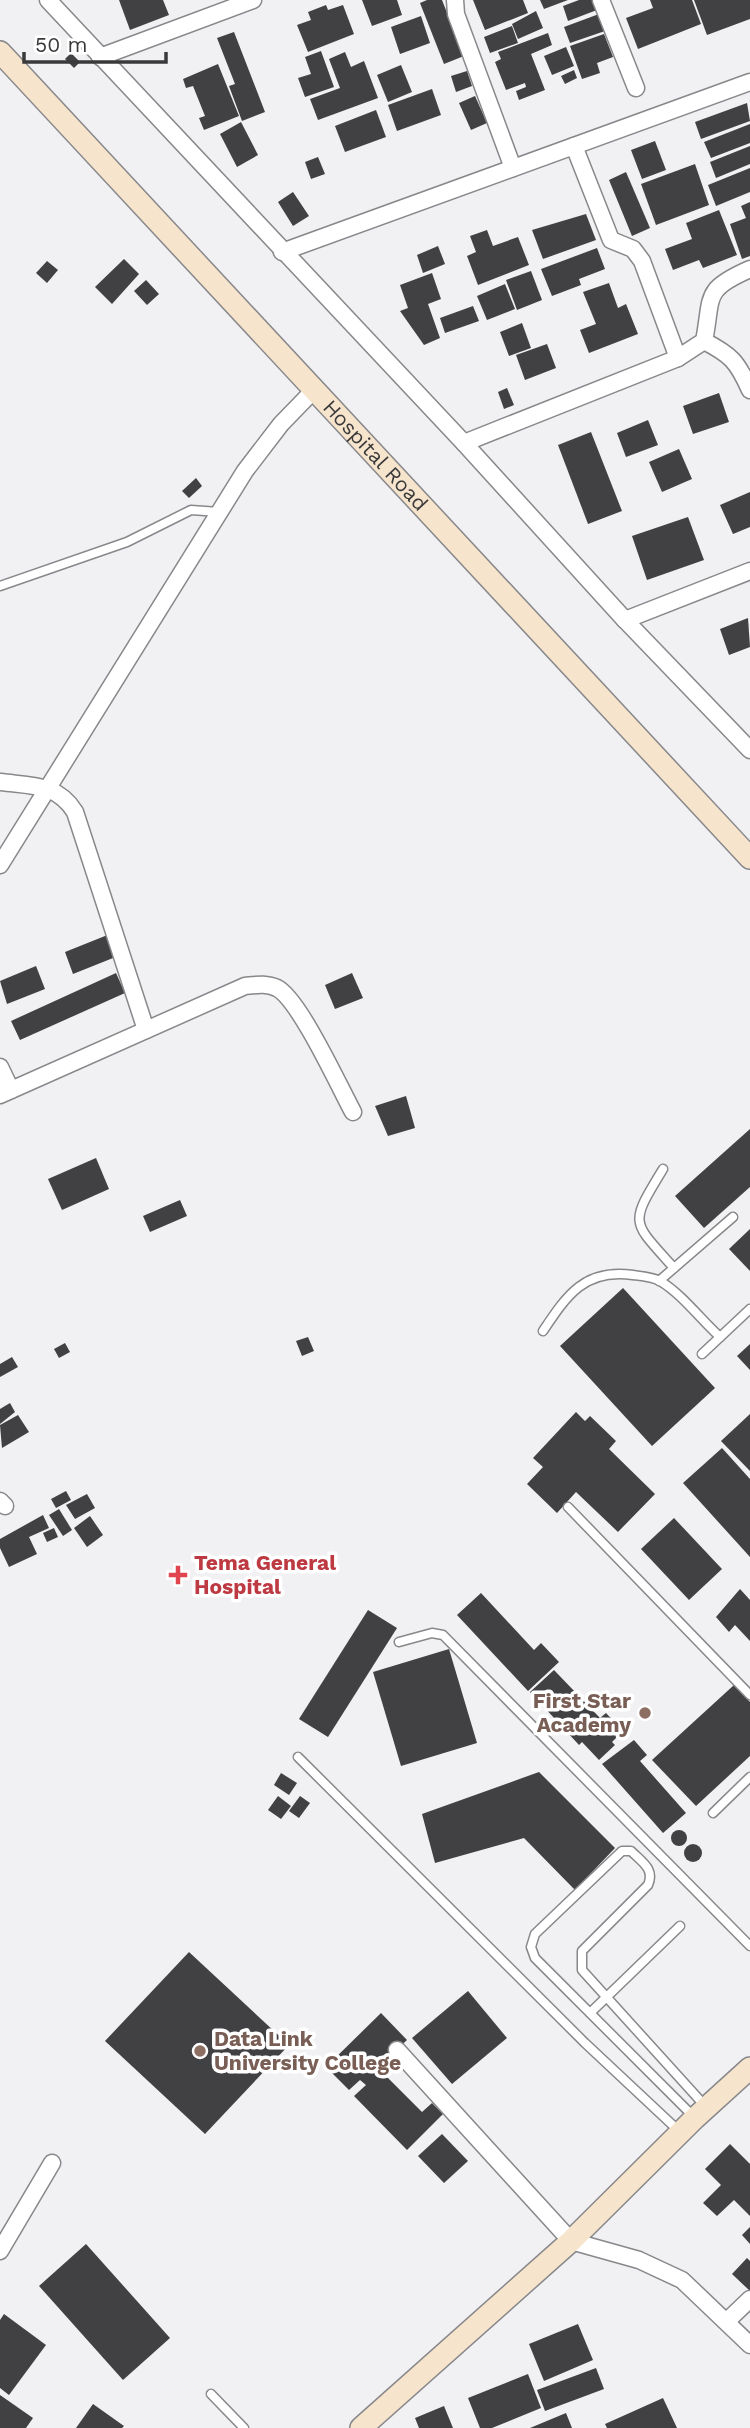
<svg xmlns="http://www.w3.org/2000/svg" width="750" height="2428" viewBox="0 0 750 2428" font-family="'Work Sans',sans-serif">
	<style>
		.building { fill: #414143 }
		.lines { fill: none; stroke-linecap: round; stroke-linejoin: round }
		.lane-casing { stroke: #88888b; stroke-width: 11 }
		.street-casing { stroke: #88888b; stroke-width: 19 }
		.secondary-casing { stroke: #88888b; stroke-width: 24 }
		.lane { stroke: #fff; stroke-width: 8 }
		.street { stroke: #fff; stroke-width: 16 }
		.secondary { stroke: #f6e4cc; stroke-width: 21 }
		.health-dot { fill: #e0444e; stroke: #fff; stroke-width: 2.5 }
		.education-dot { fill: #8d6e63; stroke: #fff; stroke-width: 2.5 }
		.labels { text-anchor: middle; stroke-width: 7; stroke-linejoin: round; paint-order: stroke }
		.street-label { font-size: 21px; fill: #3a3a3b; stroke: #fff }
		.health-label { font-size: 21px; font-weight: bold; fill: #be3a42; stroke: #fff; text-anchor: start }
		.education-label { font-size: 21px; font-weight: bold; fill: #785e54; stroke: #fff; text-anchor: end }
	</style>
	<rect width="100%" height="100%" fill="#f1f1f4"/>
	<g class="building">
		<polygon points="119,0 163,0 169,15 130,30"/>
		<polygon points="362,0 397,0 402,15 372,26"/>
		<polygon points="427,0 442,0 464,56 444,64 420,3"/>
		<polygon points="473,0 523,0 528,13 485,30"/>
		<polygon points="540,0 568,0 544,9"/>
		<polygon points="579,0 593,0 597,10 568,21 563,6"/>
		<polygon points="650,0 692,0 701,24 638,49 626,18 653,8"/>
		<polygon points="694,0 750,0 750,19 707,35"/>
		<polygon points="326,5 328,10 343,5 354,34 308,52 297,25 311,20 308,12"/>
		<polygon points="536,11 543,28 518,39 512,24"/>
		<polygon points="599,14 605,31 570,43 564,27"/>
		<polygon points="421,16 430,43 400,54 391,27"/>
		<polygon points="512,26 518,43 490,53 484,37"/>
		<polygon points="234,32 265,112 242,121 229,86 235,84 217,38"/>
		<polygon points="548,33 552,45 531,54 545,90 519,100 516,91 526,87 525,83 506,90 495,62 501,59 498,52"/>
		<polygon points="604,34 613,57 597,63 600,73 582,79 570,46"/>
		<polygon points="566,47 574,66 552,75 544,56"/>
		<polygon points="321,51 334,87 305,97 298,78 311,74 305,57"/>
		<polygon points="345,52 351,67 364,61 378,98 318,120 310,99 340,88 329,59"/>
		<polygon points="71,53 80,62 74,68 65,59"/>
		<polygon points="218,64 239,116 204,130 199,118 205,116 193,86 186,88 183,79"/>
		<polygon points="401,65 412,92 388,102 377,75"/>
		<polygon points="574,70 577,78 565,84 561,76"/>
		<polygon points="467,71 472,86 456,92 451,76"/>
		<polygon points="432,89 441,115 397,131 388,105"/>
		<polygon points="475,96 487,123 471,130 459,103"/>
		<polygon points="747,103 750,121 701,139 695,122"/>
		<polygon points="376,110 386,137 345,152 335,126"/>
		<polygon points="241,122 258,155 237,167 220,134"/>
		<polygon points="750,124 750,143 711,158 704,142"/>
		<polygon points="655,141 666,170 642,179 631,150"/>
		<polygon points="750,146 750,164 716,178 710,162"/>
		<polygon points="318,157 325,174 311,179 305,162"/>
		<polygon points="695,164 709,205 656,225 641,184"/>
		<polygon points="750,168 750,192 716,206 708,185"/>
		<polygon points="626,172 650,228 632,236 609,180"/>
		<polygon points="293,192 309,216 293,226 278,202"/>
		<polygon points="750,202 750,256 742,259 730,224 746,218 741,206"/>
		<polygon points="719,210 737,255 703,268 699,260 673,270 665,249 692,239 686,223"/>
		<polygon points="586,214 596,240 543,259 532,230"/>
		<polygon points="487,230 493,246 518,237 529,265 478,285 467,256 476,252 470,236"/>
		<polygon points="438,246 445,264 423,273 417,255"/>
		<polygon points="597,248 605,269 579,279 581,285 552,296 541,269"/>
		<polygon points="124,259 139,274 112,304 95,287"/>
		<polygon points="47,261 58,270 47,283 36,273"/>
		<polygon points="531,271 542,300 517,310 506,280"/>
		<polygon points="432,273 441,299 428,304 440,338 424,345 400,311 408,308 400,285"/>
		<polygon points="146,280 159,294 147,305 134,291"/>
		<polygon points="609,283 618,308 626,304 638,334 589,353 580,330 596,324 583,292"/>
		<polygon points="505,284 515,309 487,320 477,296"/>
		<polygon points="473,306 479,321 445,333 440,318"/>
		<polygon points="522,323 531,348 509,356 500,332"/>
		<polygon points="547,344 556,368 525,380 516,355"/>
		<polygon points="507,388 514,405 504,409 498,392"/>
		<polygon points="719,393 729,422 693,434 683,406"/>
		<polygon points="648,420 658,445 626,457 617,433"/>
		<polygon points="591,432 622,511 588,524 558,445"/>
		<polygon points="679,449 692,479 662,492 649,462"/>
		<polygon points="196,478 202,486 189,498 182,491"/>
		<polygon points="750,492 750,527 733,534 720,505"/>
		<polygon points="688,517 704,560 647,580 632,536"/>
		<polygon points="748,618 750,647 729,655 720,629"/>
		<polygon points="110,934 118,956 73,974 65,952"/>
		<polygon points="36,966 45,989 7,1004 0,981"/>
		<polygon points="116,973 125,993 20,1040 11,1021"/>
		<polygon points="352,973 363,998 335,1009 325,985"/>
		<polygon points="406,1096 415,1128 388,1136 375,1106"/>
		<polygon points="750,1129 750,1187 704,1228 675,1196"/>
		<polygon points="96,1158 109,1189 62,1210 48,1179"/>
		<polygon points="180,1200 187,1216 150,1232 143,1216"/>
		<polygon points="750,1229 750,1271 729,1249"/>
		<polygon points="623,1288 715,1388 652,1446 560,1346"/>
		<polygon points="308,1337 314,1351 302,1356 296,1341"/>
		<polygon points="65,1343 70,1352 59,1358 54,1349"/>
		<polygon points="750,1344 750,1370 737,1356"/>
		<polygon points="12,1357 18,1367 0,1377 0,1364"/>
		<polygon points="10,1403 15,1412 0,1424 0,1409"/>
		<polygon points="576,1412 585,1421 590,1416 616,1441 609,1449 655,1494 618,1532 576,1492 557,1513 527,1484 543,1467 533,1458"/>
		<polygon points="750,1414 750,1471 721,1441"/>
		<polygon points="18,1415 29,1432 2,1448 0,1425"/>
		<polygon points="722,1448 750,1479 750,1557 683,1483"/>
		<polygon points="66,1491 71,1500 56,1508 51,1499"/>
		<polygon points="87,1494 95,1508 75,1519 66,1505"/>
		<polygon points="59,1509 72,1530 63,1536 49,1515"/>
		<polygon points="43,1515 49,1528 29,1537 37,1554 9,1567 0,1548 0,1539"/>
		<polygon points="90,1516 103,1535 87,1547 74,1528"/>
		<polygon points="674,1518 722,1569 689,1600 641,1549"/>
		<polygon points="54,1528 58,1537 47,1542 43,1533"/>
		<polygon points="740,1589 750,1600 750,1641 735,1625 729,1632 716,1617"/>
		<polygon points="481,1593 534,1650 541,1643 559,1662 528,1691 457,1615"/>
		<polygon points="368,1610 397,1628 328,1737 299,1719"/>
		<polygon points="449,1649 477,1743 401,1766 373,1672"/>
		<polygon points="554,1670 600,1718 606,1713 623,1731 612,1742 615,1745 599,1760 582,1742 579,1745 530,1692"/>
		<polygon points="734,1685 750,1702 750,1756 696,1806 652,1760"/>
		<polygon points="634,1740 647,1755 640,1761 686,1813 663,1833 602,1764"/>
		<polygon points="539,1772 615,1848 575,1890 524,1838 435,1863 422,1814"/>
		<polygon points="281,1773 297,1783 289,1795 274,1785"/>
		<polygon points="278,1796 291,1806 281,1819 268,1810"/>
		<polygon points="300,1796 310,1803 299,1818 289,1811"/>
		<circle cx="679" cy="1838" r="8"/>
		<circle cx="693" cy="1853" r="9"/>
		<polygon points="189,1952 289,2045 205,2134 105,2041"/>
		<polygon points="468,1991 507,2038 452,2084 412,2038"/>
		<polygon points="381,2013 407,2040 378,2068 422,2112 432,2103 443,2114 407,2150 354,2096 366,2085 360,2080 349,2090 326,2067"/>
		<polygon points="442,2134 468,2161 444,2183 418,2156"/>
		<polygon points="730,2144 750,2164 750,2216 734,2200 717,2216 703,2203 721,2185 705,2169"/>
		<polygon points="750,2227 750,2244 742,2235"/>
		<polygon points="86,2244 170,2338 123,2380 39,2286"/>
		<polygon points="747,2258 750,2261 750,2291 732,2274"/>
		<polygon points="4,2314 46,2345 9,2395 0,2388 0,2320"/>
		<polygon points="578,2324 593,2360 544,2381 529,2344"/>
		<polygon points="596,2368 604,2389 545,2411 537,2390"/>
		<polygon points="528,2374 541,2408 492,2428 480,2428 468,2398"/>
		<polygon points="0,2395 33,2418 26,2428 0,2428"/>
		<polygon points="663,2398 677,2428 607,2428 605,2424"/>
		<polygon points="93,2404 124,2426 122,2428 76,2428"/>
		<polygon points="444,2406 453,2428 419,2428 415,2418"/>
		<polygon points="566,2413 572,2428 530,2428"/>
	</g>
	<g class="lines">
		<g class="lane-casing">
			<g id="lane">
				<polyline points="0,586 127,542 191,510 219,512"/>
				<path d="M663 1169C629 1225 631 1220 674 1268"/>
				<polyline points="659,1281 733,1217"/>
				<path d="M543 1331C567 1295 585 1268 633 1275 641 1276 653 1277 660 1281 682 1294 701 1320 720 1337"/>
				<polyline points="702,1354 750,1309"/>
				<polyline points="568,1507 750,1695"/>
				<polyline points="399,1642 432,1633 443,1635 750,1946"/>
				<polyline points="298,1757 585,2043 680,2132"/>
				<polyline points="713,1813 750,1777"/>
				<polyline points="590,2013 680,1926"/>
				<path d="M695 2118 535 1958 531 1947 535 1934 622 1851H631C642 1862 655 1869 648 1885L582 1951V1970L706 2107"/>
				<polyline points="211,2394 244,2428"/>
			</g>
		</g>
		<g class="street-casing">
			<g id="street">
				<polyline points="48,0 464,443 625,620 750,750"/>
				<polyline points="455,0 456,14 513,168"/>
				<polyline points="601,0 636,88"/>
				<polyline points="100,57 253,0"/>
				<polyline points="574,146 611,240 633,249 642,261 678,358"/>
				<polyline points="282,252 750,82"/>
				<path d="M704 341C731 355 737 361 750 390"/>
				<path d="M464 443 678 358 704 341C713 296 702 290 750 269"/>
				<polyline points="625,620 750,571"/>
				<path d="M0 782C31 786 57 783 75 812L146 1030"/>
				<polyline points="0,865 245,471 281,424 314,390"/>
				<polyline points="0,1067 11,1090"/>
				<path d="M0 1095 245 986C256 985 266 983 277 988 299 999 339 1086 353 1112"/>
				<polyline points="0,1501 5,1506"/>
				<polyline points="397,2050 571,2241 639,2260 682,2280 750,2345"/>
				<polyline points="0,2251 52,2163"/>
				<polyline points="727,2321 750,2299"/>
			</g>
		</g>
		<g class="secondary-casing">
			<g id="secondary">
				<path id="s1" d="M0 52 750 858"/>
				<polyline points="361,2428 571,2241 695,2118 750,2068"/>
			</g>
		</g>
		<use href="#lane" class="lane"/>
		<use href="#street" class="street"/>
		<use href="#secondary" class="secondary"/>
	</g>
	<path class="health-dot" d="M174.5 1564.5h7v7h7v7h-7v7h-7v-7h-7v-7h7z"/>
	<g class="education-dot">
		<circle cx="645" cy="1713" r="7"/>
		<circle cx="200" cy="2051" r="7"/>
	</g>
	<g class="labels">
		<g class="street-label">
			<text dy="7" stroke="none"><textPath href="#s1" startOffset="551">Hospital Road</textPath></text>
		</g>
		<g class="health-label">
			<text x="194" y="1570">Tema General<tspan x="194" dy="24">Hospital</tspan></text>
		</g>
		<g class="education-label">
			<text x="631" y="1708">First Star<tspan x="631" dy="24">Academy</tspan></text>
			<text x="214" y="2046" text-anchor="start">Data Link<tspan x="214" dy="24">University College</tspan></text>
		</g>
	</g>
	<path d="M24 52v10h142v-10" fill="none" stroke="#3a3a3b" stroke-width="3.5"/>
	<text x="35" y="52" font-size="21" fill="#3a3a3b" stroke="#ffffff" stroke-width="5" paint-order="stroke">50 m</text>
</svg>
